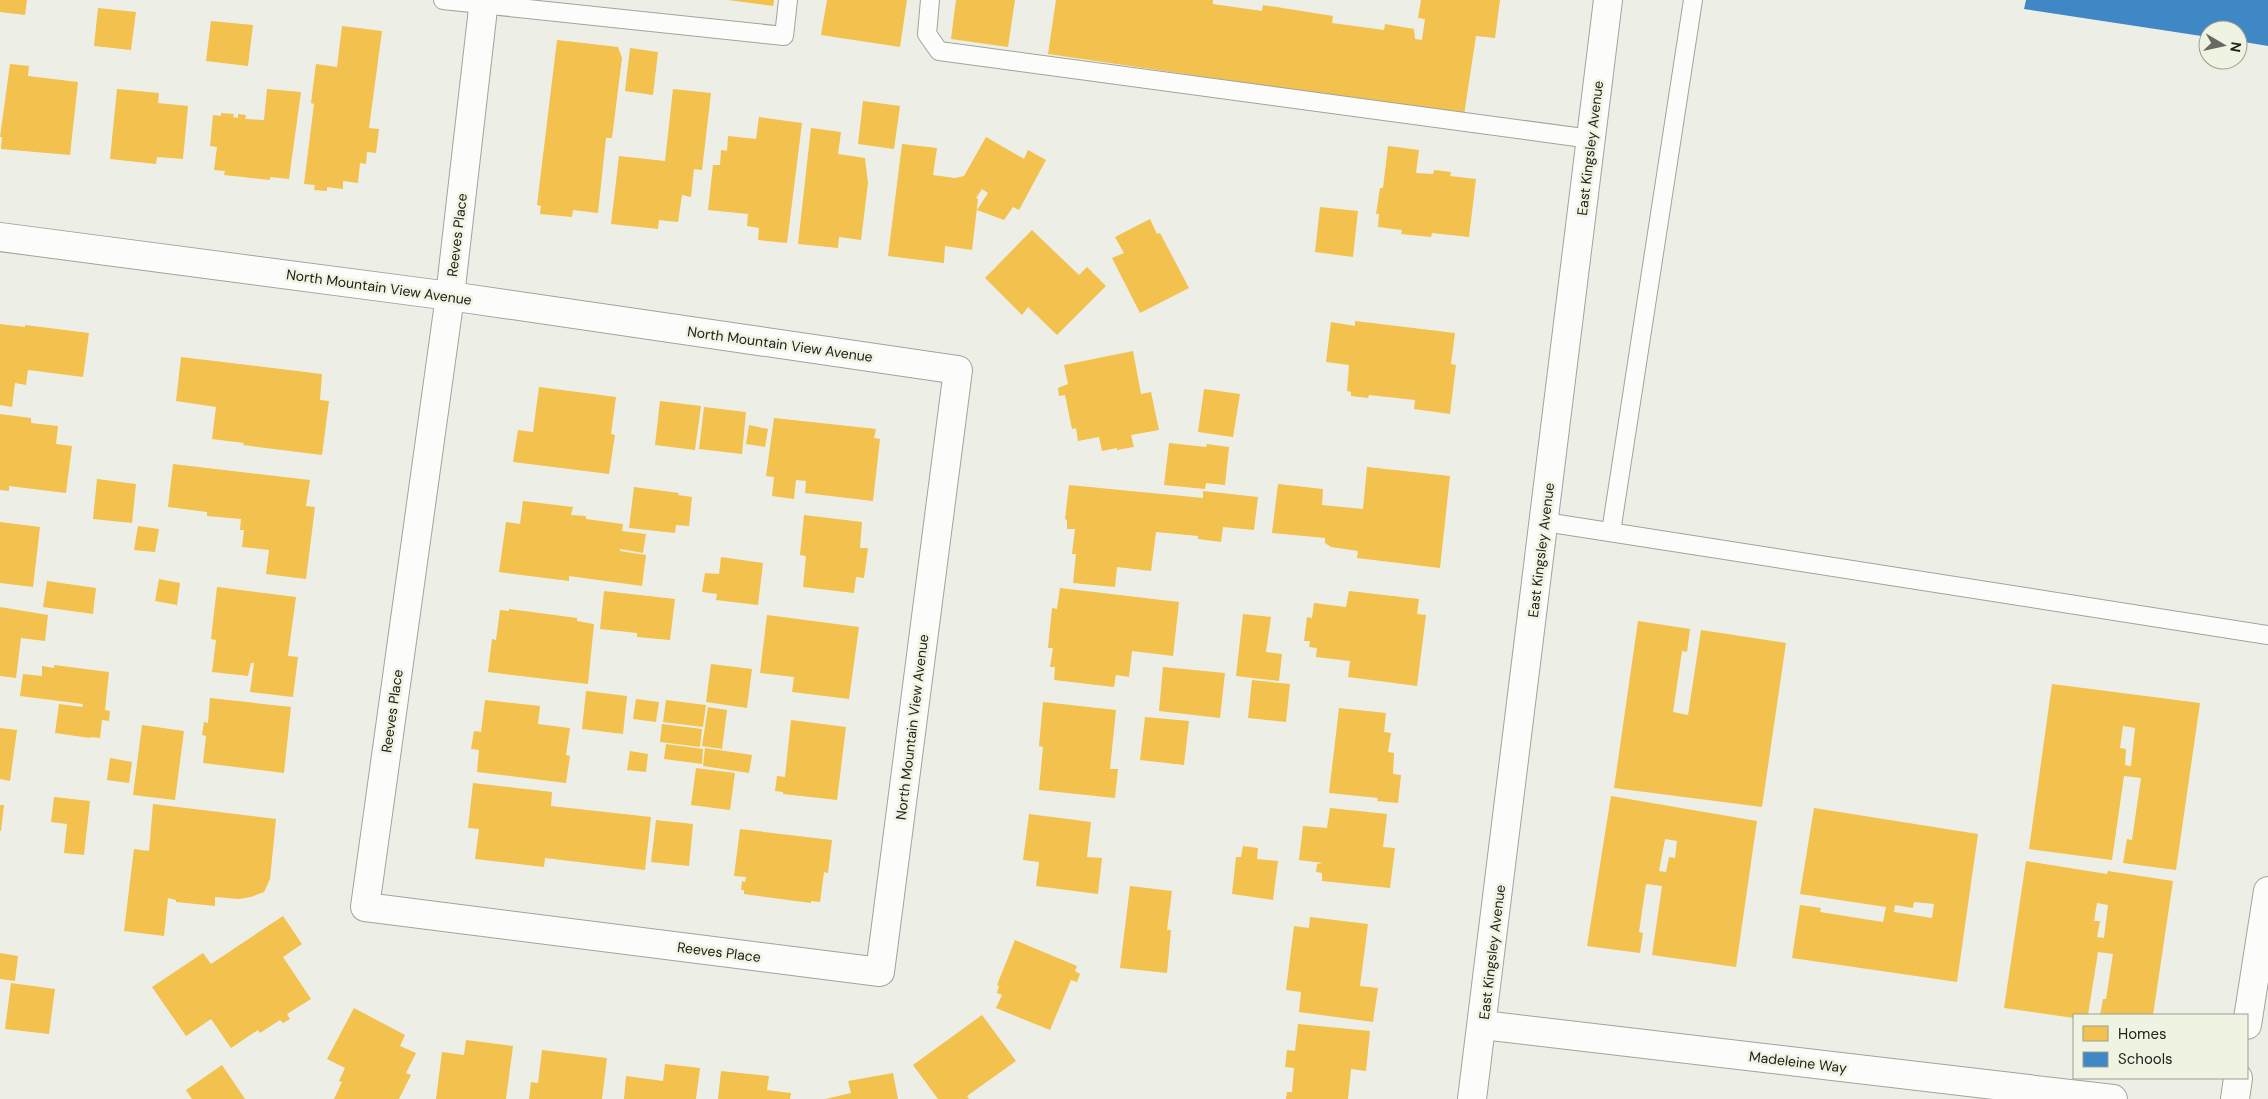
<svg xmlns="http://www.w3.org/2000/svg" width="2268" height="1099" viewBox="0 0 2268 1099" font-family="'DM Sans',sans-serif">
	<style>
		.homes { fill: #f2c14e; fill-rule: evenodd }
		.schools { fill: #3f88c5 }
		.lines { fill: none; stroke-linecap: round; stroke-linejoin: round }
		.service-casing { stroke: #a1a39c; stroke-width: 20 }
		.minor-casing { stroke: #a1a39c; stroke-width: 30 }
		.tertiary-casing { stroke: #a1a39c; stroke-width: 30 }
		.service { stroke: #fcfdfb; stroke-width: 18 }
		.minor { stroke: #fcfdfb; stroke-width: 28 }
		.tertiary { stroke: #fcfdfb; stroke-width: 28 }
		.labels { text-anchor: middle; stroke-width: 5; stroke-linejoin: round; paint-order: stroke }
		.street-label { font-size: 14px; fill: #20221b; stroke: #eff3e2 }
	</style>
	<rect width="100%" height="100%" fill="#edefe6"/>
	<g class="homes">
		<polygon points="0,0 27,0 25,15 0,12"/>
		<polygon points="728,0 774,0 773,6"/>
		<polygon points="827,0 907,0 900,47 821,35"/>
		<polygon points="956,0 1015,0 1008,47 951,39"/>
		<polygon points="1056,0 1213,0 1213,4 1262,11 1263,5 1333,16 1332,23 1384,30 1385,24 1414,29 1415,39 1422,40 1425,19 1418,18 1421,0 1500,0 1495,38 1476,36 1464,115 1048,54"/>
		<polygon points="98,8 136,12 131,50 94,46"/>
		<polygon points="211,21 253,25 248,66 206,61"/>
		<polygon points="342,26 382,31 369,128 379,129 376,153 367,152 366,164 360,163 358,183 343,181 343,189 327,187 327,191 314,190 315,185 304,184 314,104 311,103 316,64 337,67"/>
		<polygon points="557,40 618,47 622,58 612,138 606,138 598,213 573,210 572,217 540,214 541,206 537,205"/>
		<polygon points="630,48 658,52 653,95 625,91"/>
		<polygon points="10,64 29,66 28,76 78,82 70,155 1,149 2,137 0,137"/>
		<polygon points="117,89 159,93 158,103 188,106 183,159 157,157 156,164 110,159"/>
		<polygon points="267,89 301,92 289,179 270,177 270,180 224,175 225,171 214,170 217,147 210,146 213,115 221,116 221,113 234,114 233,117 238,118 238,114 246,115 245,119 264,120"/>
		<polygon points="673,89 711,93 702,170 694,169 691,197 682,195 678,222 659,220 658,229 611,224 619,156 665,161"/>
		<polygon points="863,101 900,106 894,149 858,144"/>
		<polygon points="759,117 802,123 787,243 758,240 759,228 747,226 748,214 708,210 713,165 720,165 721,150 727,151 728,136 756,139"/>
		<polygon points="811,128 841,132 838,154 865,158 868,183 861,240 839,237 838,248 798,244"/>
		<polygon points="986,137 1024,159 1028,150 1046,160 1019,210 1013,207 1004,220 977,210 988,193 982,189 976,198 978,199 972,250 945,246 944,263 888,256 902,144 937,148 933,175 955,178 964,176"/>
		<polygon points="1388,146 1419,150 1416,173 1433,174 1434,170 1451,172 1450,176 1476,179 1469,237 1432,233 1431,237 1401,234 1402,230 1378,227 1379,214 1376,214 1380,188 1383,188"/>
		<polygon points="1320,207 1358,211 1353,257 1315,252"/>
		<polygon points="1150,219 1157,234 1160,233 1189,288 1140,313 1112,258 1124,253 1115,237"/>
		<polygon points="1032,230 1079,275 1087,267 1106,286 1057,335 1028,307 1022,315 985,278"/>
		<polygon points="1355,321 1455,333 1451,364 1456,365 1450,414 1414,409 1415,400 1369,395 1368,398 1351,396 1351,392 1347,391 1349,365 1326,362 1331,322 1355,326"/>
		<polygon points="0,324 25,327 25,325 89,333 83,377 28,370 26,385 15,383 12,407 0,405"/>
		<polygon points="1133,351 1141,394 1151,392 1159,430 1131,435 1134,447 1117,450 1117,448 1102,451 1099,437 1078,441 1076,428 1072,429 1065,395 1059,396 1058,388 1068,384 1064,365"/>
		<polygon points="181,357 322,374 320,400 329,401 322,455 243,445 244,443 212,439 216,407 176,401"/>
		<polygon points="539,387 616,397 611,434 615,435 609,474 513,462 518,430 533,432"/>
		<polygon points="1204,389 1240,394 1233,437 1198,432"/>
		<polygon points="660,401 701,406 695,450 655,445"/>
		<polygon points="704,407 746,412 742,454 699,449"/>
		<polygon points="0,414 31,418 31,423 58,426 56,444 72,446 66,493 9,486 9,491 0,490"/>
		<polygon points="774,418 876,429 874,438 880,439 873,501 805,493 806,481 796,480 794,499 772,496 774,477 766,476"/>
		<polygon points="749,425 768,429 765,447 746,444"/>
		<polygon points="1169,443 1206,447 1207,444 1229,447 1225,485 1206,483 1205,489 1164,485"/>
		<polygon points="173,464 310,480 306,506 315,507 306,579 266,574 269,550 242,547 244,530 240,530 241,519 207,516 207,512 168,507"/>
		<polygon points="1367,467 1450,476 1440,568 1357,558 1358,551 1331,547 1325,543 1325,538 1272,533 1278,484 1323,489 1322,505 1363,509"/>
		<polygon points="97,479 136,484 132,523 93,519"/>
		<polygon points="1069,485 1203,498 1203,491 1258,497 1254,530 1223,527 1221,542 1198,539 1198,536 1156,532 1151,571 1117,567 1115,587 1073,583 1076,554 1072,554 1075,529 1067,529 1067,520 1065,519"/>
		<polygon points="634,487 679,493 678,495 692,497 689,526 676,525 675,533 629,528"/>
		<polygon points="523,501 573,507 571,515 586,516 586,519 623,524 622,531 646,534 643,553 620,549 620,551 646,555 642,586 569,576 569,581 499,572 506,522 520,524"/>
		<polygon points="804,515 862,522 860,548 868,548 864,578 856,577 854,593 803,587 806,556 800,555"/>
		<polygon points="0,522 40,527 33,587 0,583"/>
		<polygon points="138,526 159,529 155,552 134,550"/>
		<polygon points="721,557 763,563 758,605 716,600 717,594 702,592 705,573 719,574"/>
		<polygon points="159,579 180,583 177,605 155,601"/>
		<polygon points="47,581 96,588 93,614 43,607"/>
		<polygon points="217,587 296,597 288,656 298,657 293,697 250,692 254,663 251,663 248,676 212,672 216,640 211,639"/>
		<polygon points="1060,588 1179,602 1173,656 1132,651 1129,677 1116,675 1114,687 1054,680 1055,667 1050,667 1053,648 1048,648 1052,608 1057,609"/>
		<polygon points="604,591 675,599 670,640 637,637 637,633 600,629"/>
		<polygon points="1349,591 1419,599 1417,614 1426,615 1417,686 1348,677 1350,661 1316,657 1317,648 1309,647 1310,641 1304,641 1307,617 1312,618 1314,603 1346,607"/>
		<polygon points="0,607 48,615 45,641 21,638 16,678 0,676"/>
		<polygon points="509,609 577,618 577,621 594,624 588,684 488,672 492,639 496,640 500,610 509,611"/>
		<polygon points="1243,614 1271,617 1266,652 1282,654 1279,681 1236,676"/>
		<polygon points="767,615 859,627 849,699 792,692 794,677 760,673"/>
		<polygon points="1638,621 1690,629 1687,652 1682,651 1673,712 1688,715 1701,630 1786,643 1762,807 1614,788"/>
		<polygon points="711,664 752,669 747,708 706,702"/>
		<polygon points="54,665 109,672 105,710 110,711 109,721 102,720 100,738 90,737 90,738 55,733 59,704 82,707 83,704 20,696 23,674 42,676 42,666 54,668"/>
		<polygon points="1163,667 1225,673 1220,718 1159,711"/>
		<polygon points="1252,680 1290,684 1286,722 1248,718"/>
		<path d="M2052 684 2200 703 2176 870 2123 863 2127 839 2132 840 2141 778 2124 776 2112 860 2029 849ZM2123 726 2135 728 2131 766 2125 765 2126 749 2120 748Z"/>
		<polygon points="586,691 627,696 623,734 582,729"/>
		<polygon points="210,698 291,707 284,773 203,763 206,736 202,735 204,722 208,723"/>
		<polygon points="636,699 659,702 656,722 633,719"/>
		<polygon points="485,700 540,706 538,724 570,728 566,755 570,756 566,783 477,772 479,750 471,749 474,731 481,732"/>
		<polygon points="666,700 706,705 703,727 663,722"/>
		<polygon points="1043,702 1116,710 1110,769 1118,769 1115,798 1039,790 1043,747 1039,746"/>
		<polygon points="708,707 727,710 722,749 702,746"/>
		<polygon points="1339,708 1386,713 1384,732 1391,733 1388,752 1394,753 1393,774 1401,775 1398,803 1377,801 1378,798 1329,793"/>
		<polygon points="1145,717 1189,721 1184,765 1140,760"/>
		<polygon points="791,720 846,727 837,800 783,794 783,792 775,791 777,776 785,777"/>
		<polygon points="662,724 702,729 700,747 660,742"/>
		<polygon points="142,725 184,731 175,800 133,795"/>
		<polygon points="0,728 17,730 10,781 0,779"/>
		<polygon points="666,744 703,749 702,764 664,759"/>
		<polygon points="705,748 752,755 749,773 703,766"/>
		<polygon points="630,751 648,754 646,772 627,770"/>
		<polygon points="110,758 132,762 129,783 107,780"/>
		<polygon points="696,768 735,773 730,810 691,805"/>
		<polygon points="473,783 552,792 551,806 651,817 645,870 545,858 544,867 475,859 479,829 468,828"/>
		<path d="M1611 796 1757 821 1736 967 1652 955 1662 886 1646 884 1639 932 1643 933 1640 953 1587 946ZM1665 839 1677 841 1675 858 1669 857 1666 872 1659 871Z"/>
		<polygon points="54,797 90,801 84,855 64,853 67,824 51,822"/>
		<polygon points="153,804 276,819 270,879 264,892 251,897 239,899 215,897 215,906 176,902 176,900 168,898 164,936 124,931 134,849 149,851"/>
		<polygon points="0,805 4,805 1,831 0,831"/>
		<polygon points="1330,808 1387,814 1383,847 1395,848 1390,888 1322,881 1322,873 1316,872 1317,864 1323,863 1299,860 1303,826 1327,828"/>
		<path d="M1814 808 1978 834 1957 982 1792 958 1800 905 1821 908 1820 912 1883 922 1886 907 1800 894ZM1914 902 1934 904 1932 918 1894 912 1895 905 1913 908Z"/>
		<polygon points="1029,814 1091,822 1087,857 1102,858 1098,894 1036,886 1039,862 1023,860"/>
		<polygon points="656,820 693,824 689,866 651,862"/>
		<polygon points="740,829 832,840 828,873 824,872 820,902 811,901 811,903 744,894 744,890 741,890 742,881 745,882 746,877 734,876"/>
		<polygon points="1243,846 1258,848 1257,859 1278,861 1273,900 1232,894 1236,857 1241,857"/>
		<path d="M2026 861 2107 874 2108 871 2173 881 2153 1015H2100L2103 999H2106L2113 954 2098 952 2088 1015H2074V1018L2004 1008ZM2097 903 2108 905 2104 938 2097 937 2100 921H2094Z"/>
		<polygon points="1130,886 1172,891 1167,930 1171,930 1167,973 1120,968"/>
		<polygon points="283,916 302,944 283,957 311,999 287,1014 290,1019 283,1023 280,1020 260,1033 258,1030 231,1048 211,1019 186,1036 152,987 203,953 211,964"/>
		<polygon points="1310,917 1368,924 1360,986 1378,988 1373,1022 1299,1012 1301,992 1286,990 1294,926 1309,928"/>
		<polygon points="1015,940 1077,966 1075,971 1080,974 1077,982 1071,980 1050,1030 996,1008 1002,995 997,993 999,986 997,985"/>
		<polygon points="0,953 18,956 15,981 0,979"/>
		<polygon points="11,983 55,989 49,1034 5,1029"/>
		<polygon points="354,1008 405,1035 400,1046 416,1053 406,1073 411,1075 399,1099 334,1099 342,1082 339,1081 345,1068 327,1059"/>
		<polygon points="982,1015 1016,1061 967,1096 969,1099 938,1099 913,1065"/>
		<polygon points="1298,1024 1370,1031 1366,1071 1351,1069 1348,1099 1286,1099 1287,1092 1292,1092 1294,1068 1285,1067 1287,1050 1295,1051"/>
		<polygon points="466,1040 513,1046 506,1099 436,1099 442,1052 464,1055"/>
		<polygon points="542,1050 607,1058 602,1099 529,1099 531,1082 538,1083"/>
		<polygon points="665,1064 700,1068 696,1099 624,1099 626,1076 663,1081"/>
		<polygon points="222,1065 245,1099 192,1099 186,1090"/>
		<polygon points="721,1071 769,1076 767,1090 791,1093 790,1099 718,1099"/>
		<polygon points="893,1073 898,1099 825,1099 851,1093 848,1081"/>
	</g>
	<polygon class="schools" points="2026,0 2268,0 2268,46 2238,41 2238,30 2208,30 2208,37 2024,9"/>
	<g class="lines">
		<g class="service-casing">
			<g id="service">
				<polyline points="443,0 784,36 788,0"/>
				<polyline points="930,0 927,34 939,51 1591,139"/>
				<polyline points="1545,522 2268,635"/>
				<polyline points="1611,532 1693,0"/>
			</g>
		</g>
		<g class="minor-casing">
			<g id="minor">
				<polyline points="0,237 450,296 958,370 880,972 365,907 450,296 484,0"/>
				<polyline points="1483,1025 2113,1099"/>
				<polyline points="2247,1025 2268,891"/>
				<polyline points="2235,1099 2238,1078"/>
			</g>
		</g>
		<g class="tertiary-casing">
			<polyline id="tertiary" points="1472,1099 1608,0"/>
		</g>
		<use href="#service" class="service"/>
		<use href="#minor" class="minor"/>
		<use href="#tertiary" class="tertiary"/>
	</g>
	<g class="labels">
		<g class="street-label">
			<text transform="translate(1590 148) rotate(-83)" y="5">East Kingsley Avenue</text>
			<text transform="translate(457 235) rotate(-83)" y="5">Reeves Place</text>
			<text transform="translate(379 287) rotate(8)" y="5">North Mountain View Avenue</text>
			<text transform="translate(780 344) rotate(8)" y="5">North Mountain View Avenue</text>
			<text transform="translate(1541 550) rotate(-83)" y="5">East Kingsley Avenue</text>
			<text transform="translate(392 711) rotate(-82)" y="5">Reeves Place</text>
			<text transform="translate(912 727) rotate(-83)" y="5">North Mountain View Avenue</text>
			<text transform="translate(719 952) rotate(7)" y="5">Reeves Place</text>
			<text transform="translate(1492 952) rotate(-83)" y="5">East Kingsley Avenue</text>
			<text transform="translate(1798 1062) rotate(7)" y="5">Madeleine Way</text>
		</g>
	</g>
	<rect x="2073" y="1014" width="175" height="65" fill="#eff3e2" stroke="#9c9f92"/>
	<rect x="2083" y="1026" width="25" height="15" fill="#f2c14e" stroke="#9c9f92"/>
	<text x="2118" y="1039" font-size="15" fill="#20221b">Homes</text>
	<rect x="2083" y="1052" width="25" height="15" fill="#3f88c5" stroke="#9c9f92"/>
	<text x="2118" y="1064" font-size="15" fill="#20221b">Schools</text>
	<g transform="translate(2223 45) rotate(99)"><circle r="24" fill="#eff3e2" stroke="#9c9f92"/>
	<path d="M0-4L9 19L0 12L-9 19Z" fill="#686a62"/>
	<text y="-8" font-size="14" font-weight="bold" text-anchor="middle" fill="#20221b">N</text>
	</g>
</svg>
